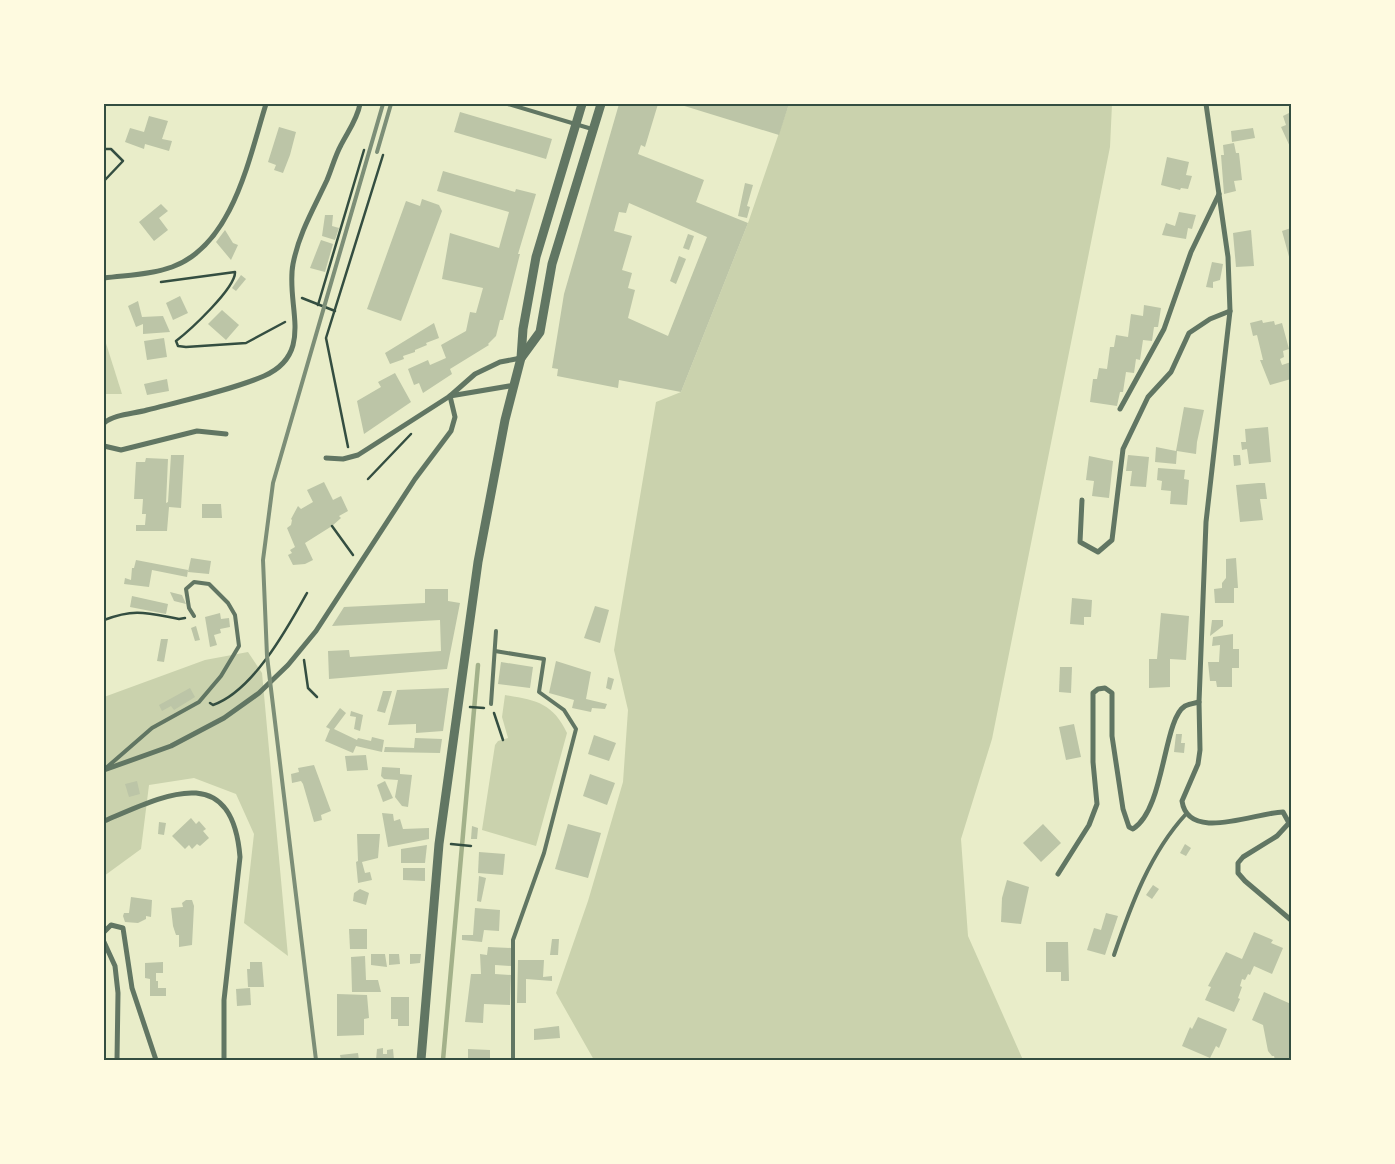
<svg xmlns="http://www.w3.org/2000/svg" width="1395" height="1164" viewBox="0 0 1395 1164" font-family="'IBM Plex Sans',sans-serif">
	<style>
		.green { fill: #cad2ad }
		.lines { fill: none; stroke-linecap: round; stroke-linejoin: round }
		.stream { stroke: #a3b18a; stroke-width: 4.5 }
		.building { fill: #bcc5a7; fill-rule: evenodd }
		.path { stroke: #344e41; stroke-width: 2.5 }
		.service { stroke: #617663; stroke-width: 4 }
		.minor { stroke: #617663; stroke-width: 5 }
		.tertiary { stroke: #617663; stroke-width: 9 }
		.rail { stroke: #7c8e77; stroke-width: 4 }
		.neatline { fill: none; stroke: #344e41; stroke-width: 2 }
	</style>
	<rect width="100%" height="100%" fill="#e9edc9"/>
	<g class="green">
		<polygon points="789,104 1112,104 1110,147 992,739 961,839 968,936 1023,1060 594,1060 556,993 588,901 623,782 628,710 614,650 656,402 681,392 748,223"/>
		<polygon points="104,337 122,394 104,394"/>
		<polygon points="248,652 262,673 288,956 244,923 254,834 236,794 194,778 149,785 141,849 104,876 104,697 205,660"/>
		<path d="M505 695C536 700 553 703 567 733L536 846 482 830 495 745 498 741 508 738 502 717Z"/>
	</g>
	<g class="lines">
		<polyline class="stream" points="443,1060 478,665"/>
	</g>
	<g class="building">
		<path d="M619 104H658L645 147 641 145 638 154 704 180 696 202 748 223 681 392 619 380 618 388 557 376 558 369 552 368 564 294ZM629 203 707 237 668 336 628 318 635 290 628 288 632 273 622 270 632 236 614 231 619 212 626 213Z"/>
		<polygon points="678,104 789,104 779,135"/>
		<polygon points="460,112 552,139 546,159 454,132"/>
		<polygon points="1291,112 1291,149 1281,127 1286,125 1283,116"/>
		<polygon points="149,116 168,121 162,139 172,141 169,151 145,144 144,149 125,142 130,128 144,132"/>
		<polygon points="279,127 296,132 290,155 283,173 274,170 276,165 268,162"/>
		<polygon points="1253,128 1255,138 1232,142 1231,131"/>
		<polygon points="1234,143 1236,153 1239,153 1242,180 1234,181 1236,191 1224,194 1221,155 1224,155 1223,145"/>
		<polygon points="1167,157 1189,162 1186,175 1192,176 1188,189 1181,188 1180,190 1161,185"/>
		<polygon points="443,171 515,192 516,189 536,194 518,254 520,254 503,320 500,320 496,336 488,344 489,345 450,369 452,374 423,393 419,383 414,385 408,369 428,360 430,365 446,358 441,345 466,331 470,312 476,313 483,288 442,279 450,233 499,248 509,212 437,191"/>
		<polygon points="745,183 753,185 747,206 750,207 747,218 738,216"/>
		<polygon points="422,199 439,205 442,211 401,321 367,309 406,201 420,206"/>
		<polygon points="161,204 168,211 159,218 168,230 154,241 139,222"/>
		<polygon points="1179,212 1196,215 1192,229 1188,228 1186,239 1162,235 1166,223 1175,226"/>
		<polygon points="325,215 333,215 332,226 339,228 335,240 322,236"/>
		<polygon points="1291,228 1291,264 1282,231"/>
		<polygon points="225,230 233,243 238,245 231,260 216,242"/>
		<polygon points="1251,230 1254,266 1236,267 1233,233"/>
		<polygon points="688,234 694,236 689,250 683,248"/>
		<polygon points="321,240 333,244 325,272 310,268"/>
		<polygon points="679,256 686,259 676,284 670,281"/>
		<polygon points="1212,262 1223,264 1220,280 1213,282 1213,288 1206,287"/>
		<polygon points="241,275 246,279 236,291 232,288"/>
		<polygon points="180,296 188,313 173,320 166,303"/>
		<polygon points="138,301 142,317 163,316 170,332 143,334 143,324 136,327 128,306"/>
		<polygon points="1144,305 1161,308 1158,327 1154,327 1152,341 1143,340 1140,360 1136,359 1134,373 1126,372 1123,392 1120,392 1117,406 1090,402 1093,379 1097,379 1099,368 1107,369 1110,347 1114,347 1116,335 1128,337 1131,314 1143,316"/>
		<polygon points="222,310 239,325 226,340 208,324"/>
		<polygon points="1262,320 1263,323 1274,321 1275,325 1282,323 1289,349 1283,351 1284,357 1280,359 1282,365 1291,362 1291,379 1270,385 1260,360 1263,360 1257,335 1253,336 1250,323"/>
		<polygon points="434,323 439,338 426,343 427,345 415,350 415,352 403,356 404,359 390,364 385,353"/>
		<polygon points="164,338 167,357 147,360 144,341"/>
		<polygon points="395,373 411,402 364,434 357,401 381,387 378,382"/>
		<polygon points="167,379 169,391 147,395 144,384"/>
		<polygon points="1184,407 1204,410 1197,442 1196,454 1177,451 1176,464 1155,462 1156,447 1176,451"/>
		<polygon points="1268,427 1271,462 1249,464 1247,449 1242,450 1241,442 1246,442 1245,429"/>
		<polygon points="171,455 184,455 181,508 169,507 167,531 136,531 136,525 145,525 146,514 142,514 143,499 134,499 136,462 145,462 146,458 168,459 166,503 168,502"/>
		<polygon points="1128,455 1149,457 1146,487 1130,486 1132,471 1126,471"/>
		<polygon points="1233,455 1240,455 1241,465 1234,466"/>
		<polygon points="1089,456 1113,461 1109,498 1092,496 1094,481 1086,480"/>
		<polygon points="1158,468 1185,470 1184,479 1189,480 1187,505 1170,504 1171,491 1161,490 1162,481 1157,480"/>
		<polygon points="324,482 333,500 341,496 348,511 339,516 341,518 332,526 305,543 313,560 305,564 293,565 288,555 292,553 290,550 295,547 287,528 291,525 292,520 291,519 298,506 301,509 313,502 307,490"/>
		<polygon points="1259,483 1265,483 1267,499 1260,499 1263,520 1240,522 1236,485"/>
		<polygon points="202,504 221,504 222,518 202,518"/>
		<polygon points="191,558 211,561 209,574 188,572"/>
		<polygon points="1236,558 1238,588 1234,588 1234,603 1215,603 1214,589 1222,588 1222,583 1226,578 1226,559"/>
		<polygon points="136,560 188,570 187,577 152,570 149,587 124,584 125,578 131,580 132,568 134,568"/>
		<polygon points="425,589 448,589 448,601 460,603 447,669 329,679 328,651 349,650 350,657 441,651 440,620 332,626 344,607 425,603"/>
		<polygon points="170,592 182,595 186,604 174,601"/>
		<polygon points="132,596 168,604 166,614 130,607"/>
		<polygon points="1072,598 1092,600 1091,617 1084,617 1084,625 1070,624"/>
		<polygon points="595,606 609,610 600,643 584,638"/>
		<polygon points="220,613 221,619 229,618 230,627 220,629 221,633 214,635 217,645 210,647 205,617"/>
		<polygon points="1161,613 1189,616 1186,660 1170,659 1170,687 1149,688 1149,659 1157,659"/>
		<polygon points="1212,620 1223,620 1223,626 1210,636"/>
		<polygon points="196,626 200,640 195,641 191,628"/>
		<polygon points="1233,634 1233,649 1239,649 1239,668 1232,668 1232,687 1217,687 1216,681 1210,681 1208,662 1219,662 1220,645 1212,646 1213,637"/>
		<polygon points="161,639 168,639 164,662 157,661"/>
		<polygon points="556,661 591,672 586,699 607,704 605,709 592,708 591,712 572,708 574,700 549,693"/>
		<polygon points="501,662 533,667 530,688 498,684"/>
		<polygon points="1060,667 1072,667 1071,693 1059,692"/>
		<polygon points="608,677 614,679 611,690 606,688"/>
		<polygon points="190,688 195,697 174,710 171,706 162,711 159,705"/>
		<polygon points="449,688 443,731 416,733 416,724 388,725 397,690"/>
		<polygon points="383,691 392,691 385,713 377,711"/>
		<polygon points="340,708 346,713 334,729 357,740 358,738 371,741 372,737 384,740 382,752 356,746 353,753 325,741 330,729 326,727"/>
		<polygon points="351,711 363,715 360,731 354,729 356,717 350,716"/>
		<polygon points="1074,724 1081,757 1066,760 1059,727"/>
		<polygon points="1176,734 1182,734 1181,743 1185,743 1184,753 1174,752"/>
		<polygon points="594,735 616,743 609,761 588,754"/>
		<polygon points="415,738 442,739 440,753 384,752 385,747 414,748"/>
		<polygon points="366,755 368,770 347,771 345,756"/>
		<polygon points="314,765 331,811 321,815 322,820 314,822 303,784 301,781 292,783 291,774 299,772 298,768"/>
		<polygon points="382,767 400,768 400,774 412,775 408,807 402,806 395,797 398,780 384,779 381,776"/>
		<polygon points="590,774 615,783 607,805 583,796"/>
		<polygon points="137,781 140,794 129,797 125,784"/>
		<polygon points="385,781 393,798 383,802 377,785"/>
		<polygon points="382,813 393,814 394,821 400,819 403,829 429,828 429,839 388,847"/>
		<polygon points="191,818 196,824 199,821 206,829 203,831 209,838 200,846 197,844 192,849 189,845 185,849 172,836"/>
		<polygon points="159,822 166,823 164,835 158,834"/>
		<polygon points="568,824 601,833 588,878 555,869"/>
		<polygon points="1043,824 1061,843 1041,862 1023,843"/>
		<polygon points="472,826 478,828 477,839 471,839"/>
		<polygon points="357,834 380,834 378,858 362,862 365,873 370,872 372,880 358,883 356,862 358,861"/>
		<polygon points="1185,844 1191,848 1186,856 1180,853"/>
		<polygon points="427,845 425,863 401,863 401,849"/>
		<polygon points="479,852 505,854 503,875 478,873"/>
		<polygon points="403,868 425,868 425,881 403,880"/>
		<polygon points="479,876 486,878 481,902 477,901"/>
		<polygon points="1007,880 1029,887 1021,924 1001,922 1002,898"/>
		<polygon points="1153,885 1159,889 1152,899 1146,895"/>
		<polygon points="360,889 369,893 366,905 353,901 354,893"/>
		<polygon points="131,897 152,900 151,917 146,916 146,919 138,923 125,922 123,916 124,913 129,913"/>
		<polygon points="186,900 192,900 194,906 192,945 179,947 179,935 176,935 173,926 171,908 183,907 182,903"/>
		<polygon points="475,908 500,910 499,931 484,930 482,942 462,940 462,935 473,935"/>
		<polygon points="1106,913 1118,916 1105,955 1087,950 1094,928 1101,930"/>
		<polygon points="349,929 367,929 367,949 350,949"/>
		<polygon points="1254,932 1273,940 1271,943 1283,948 1272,974 1254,966 1250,975 1248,974 1245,980 1242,979 1240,986 1242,987 1238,998 1240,999 1234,1012 1205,1000 1211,987 1208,986 1226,952 1242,959"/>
		<polygon points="552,939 559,939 558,955 550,955"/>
		<polygon points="1046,942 1068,942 1069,981 1061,981 1061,972 1046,972"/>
		<polygon points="488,947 511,948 511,966 495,965 495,974 511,975 510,1005 484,1004 483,1023 465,1022 471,974 481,974 480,954 487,955"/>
		<polygon points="371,954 385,954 387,967 371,965"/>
		<polygon points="389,954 399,954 400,964 389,965"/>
		<polygon points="410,954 421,954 420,963 410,964"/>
		<polygon points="365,956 366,980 378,980 381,992 352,992 351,957"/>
		<polygon points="518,960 544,960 543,977 552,976 552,981 526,979 526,1003 517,1003"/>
		<polygon points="163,962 163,973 156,973 156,981 158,981 158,988 166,988 166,996 150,996 150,979 145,978 145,963"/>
		<polygon points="250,962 262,962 264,987 248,987 247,969 250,969"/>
		<polygon points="250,988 251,1005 237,1006 236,989"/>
		<polygon points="1264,992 1291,1004 1291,1060 1275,1060 1274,1056 1272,1056 1268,1051 1263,1025 1252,1020"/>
		<polygon points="337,994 367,995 369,1018 364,1019 364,1035 337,1036"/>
		<polygon points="391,997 409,997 409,1026 398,1026 398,1019 391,1019"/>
		<polygon points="1198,1017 1227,1029 1219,1048 1216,1046 1210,1058 1182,1046 1190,1027 1192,1029"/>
		<polygon points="559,1026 560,1038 534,1040 534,1029"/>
		<polygon points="383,1048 383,1054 387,1054 387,1050 393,1049 394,1060 376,1060 377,1049"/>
		<polygon points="468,1049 490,1050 490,1060 468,1060"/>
		<polygon points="358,1053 359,1060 341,1060 340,1055"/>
	</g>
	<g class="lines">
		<g class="path">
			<polyline points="104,149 111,149 123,161 104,181"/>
			<path d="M161 282 235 272C236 288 189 331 176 341L178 346 186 347 246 343 285 322"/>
			<polyline points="302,298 335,311"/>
			<polyline points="318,305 364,150"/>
			<polyline points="348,447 326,338 383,155"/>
			<polyline points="368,479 411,434"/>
			<polyline points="332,526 353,555"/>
			<path d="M104 620C135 608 147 613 179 619L185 618"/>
			<polyline points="304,660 308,688 317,697"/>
			<path d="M210 703 213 705C253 691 287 629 307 593"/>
			<polyline points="470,707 484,708"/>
			<polyline points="494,713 503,740"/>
			<polyline points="451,844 471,846"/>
		</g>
		<g class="service">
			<polyline points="508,104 592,129"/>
			<polyline points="495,651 544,659 539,692 564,710 576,729 544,853 513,940 513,1060"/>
			<polyline points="491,704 496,631"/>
			<polyline points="106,768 152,728 199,702 221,676 239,646 235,615 228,603 209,584 194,582 186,589 189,608 194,616"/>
			<path d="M1114 955C1131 905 1150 853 1186 814"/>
		</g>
		<g class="minor">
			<path d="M1206 104 1228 257 1230 311 1206 522 1199 702 1200 750 1198 764 1182 801C1188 843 1257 812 1283 812L1289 823 1277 836 1243 857 1238 863V873L1245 881 1291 920"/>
			<path d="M104 278C126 275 150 275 172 267 233 245 249 158 266 104"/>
			<polyline points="450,396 515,385"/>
			<polyline points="1120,409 1164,329 1191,252 1219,194"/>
			<path d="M104 423C115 414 133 414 147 410 182 401 231 390 264 376 316 353 285 304 293 264 299 233 314 208 327 180 332 168 335 156 341 145 348 131 357 120 360 104"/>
			<polyline points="104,446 121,450 197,431 226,434"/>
			<polyline points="326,458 343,459 358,455 450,396 475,374 500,362 521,358"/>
			<polyline points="1082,500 1080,542 1098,552 1112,540 1123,449 1148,397 1171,372 1189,333 1210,319 1230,311"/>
			<polyline points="104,770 171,746 224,718 259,693 288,665 316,631 415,479 451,431 455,417 450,396"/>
			<path d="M104 821C163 796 232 759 240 857L224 1000V1060"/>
			<path d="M1058 874 1089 825 1097 804 1093 762V693L1098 689 1105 688 1112 693V736L1123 809 1129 827 1133 829C1165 809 1163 719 1185 706 1189 704 1195 703 1199 702"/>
			<polyline points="104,932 111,925 123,928 132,988 156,1060"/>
			<polyline points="104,942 115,966 118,993 117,1060"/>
		</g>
		<g class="tertiary">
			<polyline points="521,358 540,332 552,264 601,104"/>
			<polyline points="421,1060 439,844 478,562 505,420 521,358 523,329 536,257 582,104"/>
		</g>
		<g class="rail">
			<polyline points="377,152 391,104"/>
			<polyline points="316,1060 267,656 263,560 273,483 383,104"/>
		</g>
	</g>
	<rect width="1395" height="1164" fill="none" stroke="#fefae0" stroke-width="210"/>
	<rect x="105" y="105" width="1185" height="954" class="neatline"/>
</svg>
